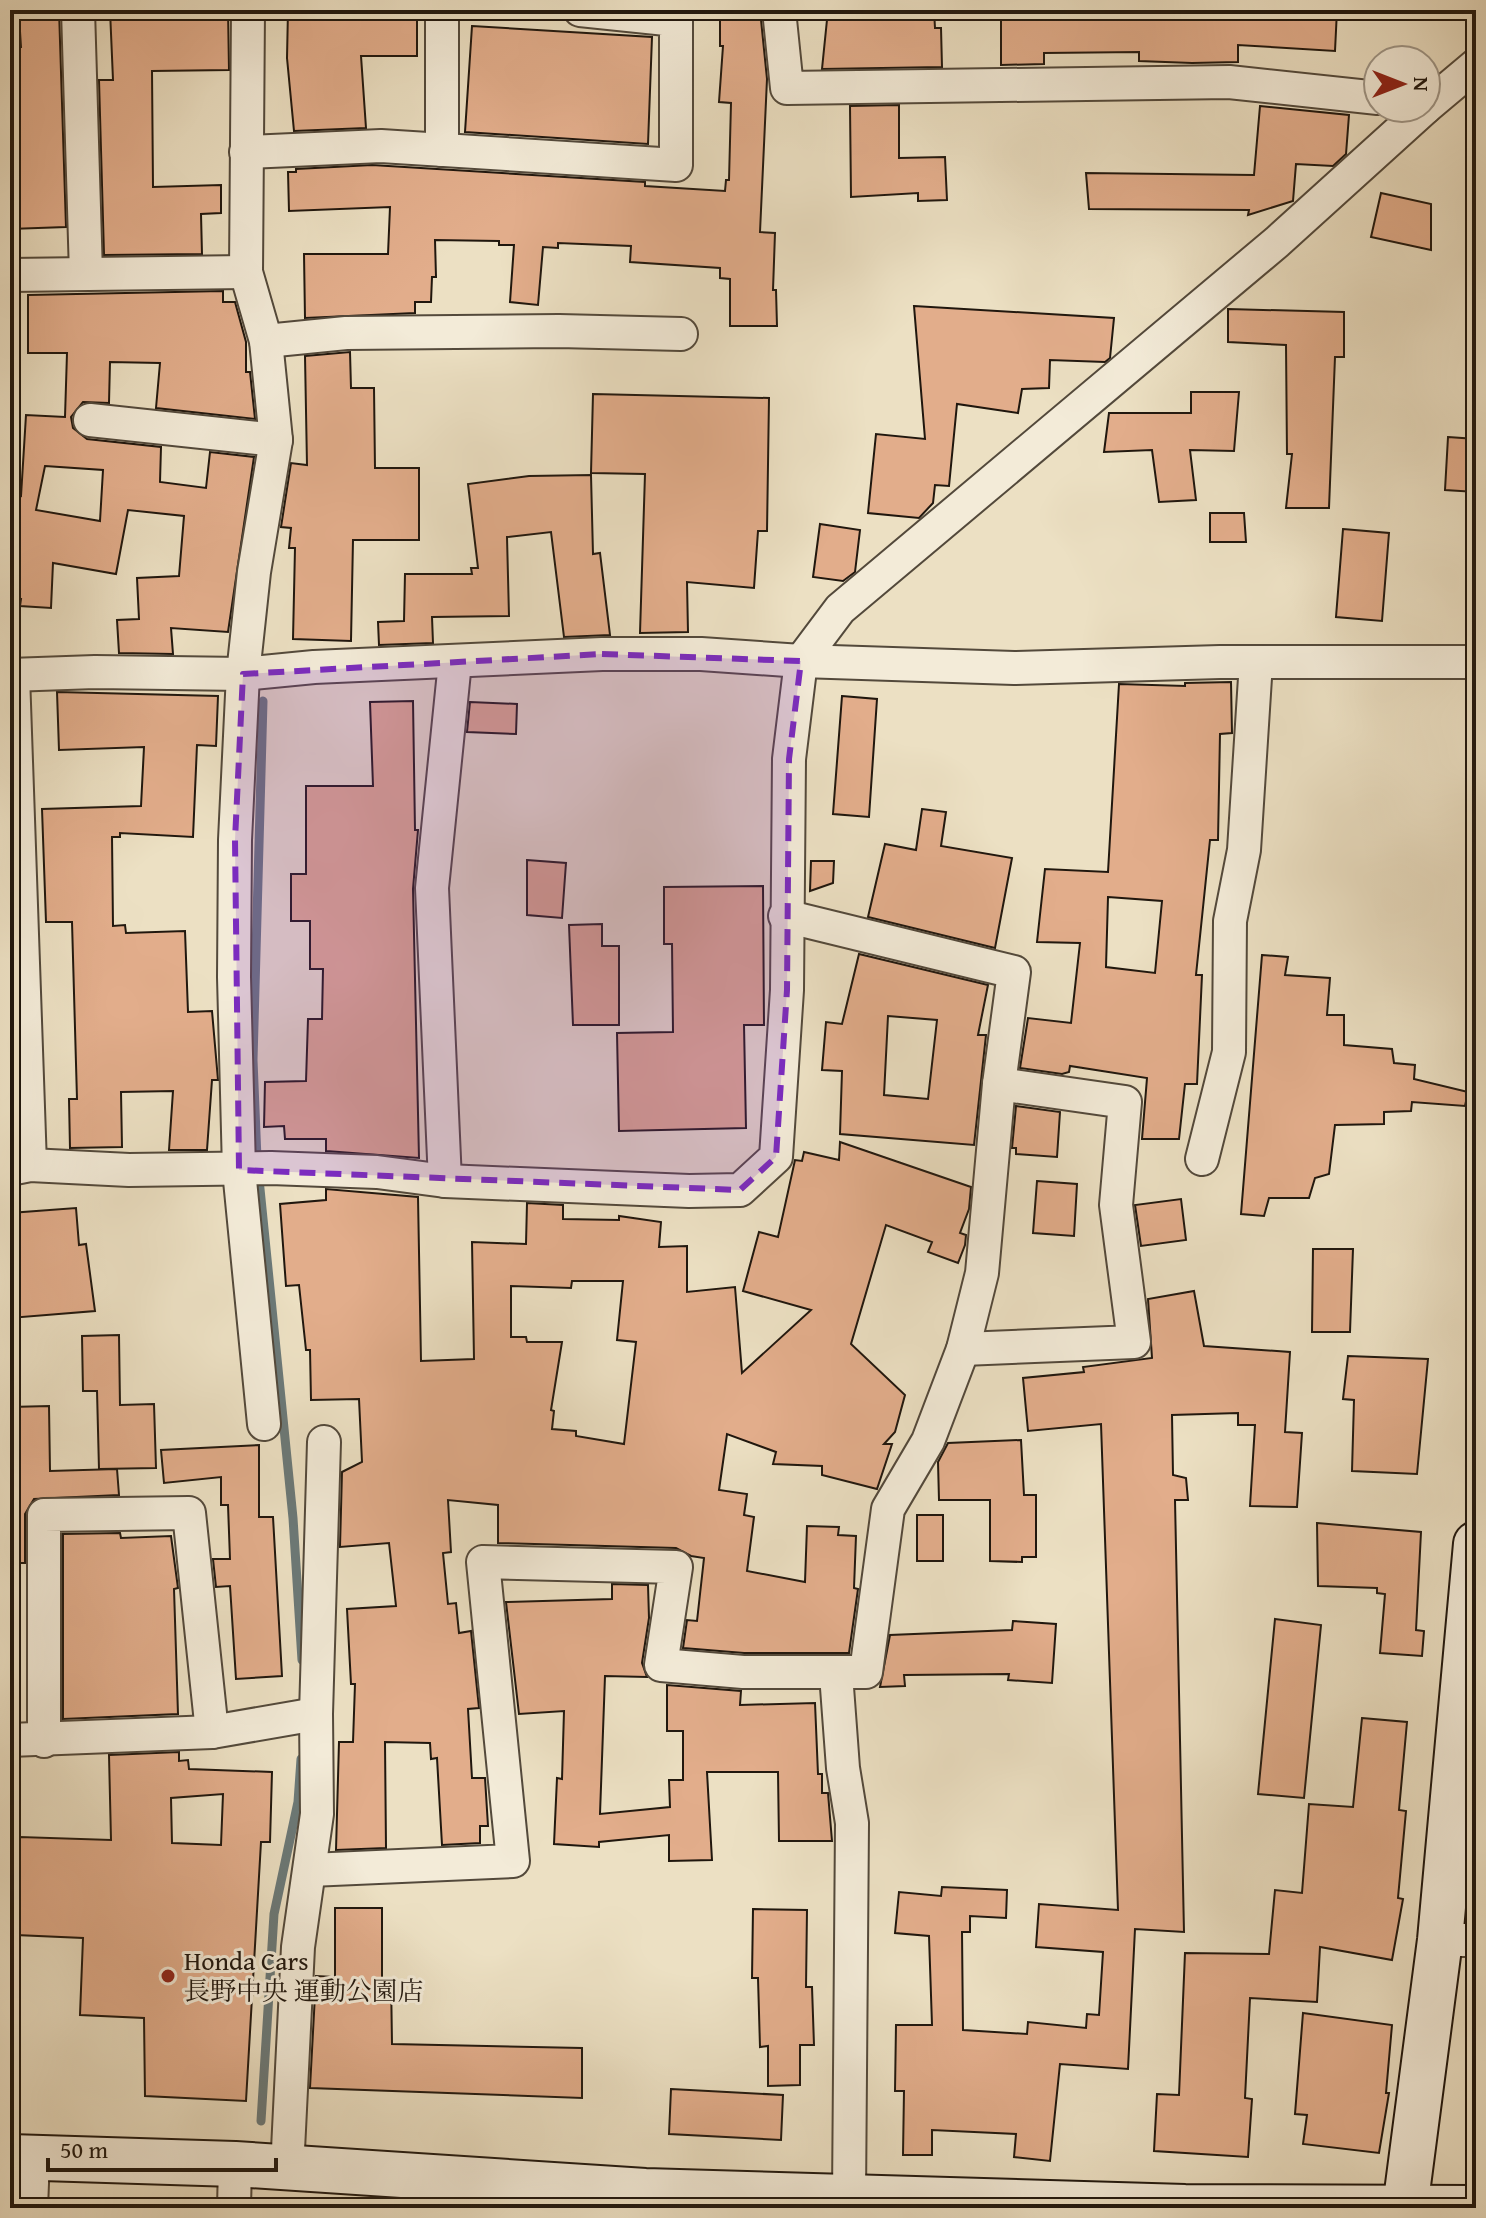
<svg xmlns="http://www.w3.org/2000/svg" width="1486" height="2218" viewBox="0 0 1486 2218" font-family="'Gentium Book Plus','Noto Serif JP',serif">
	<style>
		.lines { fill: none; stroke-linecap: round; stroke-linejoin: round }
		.stream { stroke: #6b7978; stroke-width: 9 }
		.building { fill: #e2ad8b; stroke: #20170e; stroke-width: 2; fill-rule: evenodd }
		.street-casing { stroke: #53493b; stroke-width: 36 }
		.secondary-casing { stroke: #20170e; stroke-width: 48 }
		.street { stroke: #f3ebd8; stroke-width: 32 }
		.secondary { stroke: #f3ebd8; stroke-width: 44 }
		.marked { fill: #7b2cbf; fill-opacity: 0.2; stroke: #7b2cbf; stroke-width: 6; stroke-dasharray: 16 10; stroke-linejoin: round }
		.poi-dot { fill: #8f2418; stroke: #f3ebd8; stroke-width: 3 }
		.labels { text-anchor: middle; stroke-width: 6; stroke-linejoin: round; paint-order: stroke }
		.poi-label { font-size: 26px; fill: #20170e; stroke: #f3ebd8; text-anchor: start }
	</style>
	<rect width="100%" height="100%" fill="#ece0c3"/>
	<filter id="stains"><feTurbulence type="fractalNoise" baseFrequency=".0025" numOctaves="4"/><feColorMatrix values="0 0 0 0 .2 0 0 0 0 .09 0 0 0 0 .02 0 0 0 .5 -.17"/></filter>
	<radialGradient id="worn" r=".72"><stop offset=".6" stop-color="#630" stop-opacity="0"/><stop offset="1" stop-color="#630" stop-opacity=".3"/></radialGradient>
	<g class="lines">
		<g class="stream">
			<polyline points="263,701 253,1060 257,1159 293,1518 302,1660"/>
			<polyline points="261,2121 274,1914 298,1802 301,1759"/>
		</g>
	</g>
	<g class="building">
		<polygon points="28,10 59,10 66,227 10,229 11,47 21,47 19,16 28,16"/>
		<polygon points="110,10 228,10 229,70 152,71 153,187 221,185 221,213 201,214 202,254 104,255 99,80 113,80"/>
		<polygon points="288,10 417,10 417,56 361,56 366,128 294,131 287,58"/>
		<polygon points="720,10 760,10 767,79 760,232 775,233 773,290 776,290 777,326 730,326 730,279 720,278 720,268 630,262 631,246 558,243 558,248 543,247 538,305 510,302 514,245 499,245 499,241 435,240 436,277 432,277 431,302 415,302 415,313 305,318 304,254 388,254 390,207 289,211 288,172 296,172 296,169 372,165 645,182 645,186 725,191 726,180 729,180 731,103 719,102 723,46 720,46"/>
		<polygon points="828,10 934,10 935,28 941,28 942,67 822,69"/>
		<polygon points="1001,10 1173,10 1173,17 1271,17 1271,10 1337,10 1335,51 1238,45 1238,62 1192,63 1139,61 1139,52 1044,53 1044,64 1001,65"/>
		<polygon points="472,26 652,37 648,144 465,132"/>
		<polygon points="899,105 899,158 945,157 947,200 918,201 918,193 851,197 850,106"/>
		<polygon points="1260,106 1349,115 1346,154 1333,166 1296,164 1293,201 1248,215 1249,210 1089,209 1086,173 1254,175"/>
		<polygon points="1381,193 1431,204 1431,250 1371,237"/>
		<path d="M223 291V302H235L246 342V372H250L255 419 156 408 160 363 110 362 109 403 83 402 71 417 73 428 87 439 161 447 160 482 206 488 210 452 254 457 228 632 171 628 173 654 119 653 117 620 139 619 137 578 179 576 184 516 128 510 116 574 53 563 51 608 20 606 21 599H10V494L21 496 26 415 65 417 67 353H28V295ZM45 466 103 470 100 521 36 510Z"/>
		<polygon points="914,306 1114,318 1110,358 1105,362 1050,360 1049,388 1022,389 1018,413 957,404 949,486 935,485 933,503 919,518 868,513 876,434 925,439"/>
		<polygon points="1228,309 1344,312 1344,357 1335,357 1329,508 1286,508 1292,454 1287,454 1286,345 1228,342"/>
		<polygon points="350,352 351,388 374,388 375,468 419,468 419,540 353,540 351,641 293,639 295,548 289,548 291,528 281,527 291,463 307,465 305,356"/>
		<polygon points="1191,392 1239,392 1234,451 1190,450 1196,500 1159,502 1152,450 1104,452 1109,413 1191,413"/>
		<polygon points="593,394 769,398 767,531 758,531 754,588 687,582 688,632 640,633 645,474 591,473"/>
		<polygon points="1448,437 1476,439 1476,492 1445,490"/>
		<polygon points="591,475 593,554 600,553 610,635 564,637 551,532 507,537 509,616 432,617 433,643 379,645 378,622 404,621 405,574 472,574 471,568 478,568 468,484 529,476"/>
		<polygon points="1210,513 1244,513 1246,542 1210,542"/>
		<polygon points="820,524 860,530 855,572 843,581 813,577"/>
		<polygon points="1343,529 1389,533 1382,621 1336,617"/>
		<path d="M1231 682 1232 733 1220 734 1218 840H1210L1196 975H1202L1197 1084H1185L1179 1139H1142L1147 1078 1070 1066 1069 1072 1062 1074 1020 1068 1028 1018 1071 1023 1080 943 1037 942 1045 869 1108 872 1119 684 1185 686V683ZM1108 897 1162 901 1155 973 1106 967Z"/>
		<polygon points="57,692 218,696 216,746 197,745 193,837 120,833 120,837 112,837 113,926 125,925 126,933 185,931 188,1012 212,1011 218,1080 212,1080 207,1150 169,1150 173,1091 121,1092 122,1147 70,1148 69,1099 77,1099 72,922 46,922 42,809 141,806 144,747 59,750"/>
		<polygon points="842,696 877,699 869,817 833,814"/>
		<polygon points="413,701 415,830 418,830 413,889 419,1158 326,1151 326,1139 285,1139 284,1126 264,1127 265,1082 306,1081 308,1019 322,1019 323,969 310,969 310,921 291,921 291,874 306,874 306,786 373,786 370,702"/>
		<polygon points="470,702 517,704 516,734 467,732"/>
		<polygon points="922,809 946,812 941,846 1012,858 995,948 868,917 885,844 916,850"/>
		<polygon points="527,860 566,863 562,918 527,915"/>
		<polygon points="811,861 834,861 833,883 810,891"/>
		<polygon points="763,886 764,1025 744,1025 746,1128 619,1131 617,1033 673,1032 672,944 664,944 664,887"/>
		<polygon points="602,924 602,946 619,946 619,1025 573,1025 569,925"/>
		<path d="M859 954 988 985 978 1035H986L974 1145 840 1134 842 1071 822 1070 826 1022 842 1024ZM888 1016 937 1020 928 1099 884 1095Z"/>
		<polygon points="1262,955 1288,957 1285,975 1330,978 1327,1015 1344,1015 1344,1045 1392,1049 1394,1063 1415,1065 1414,1079 1468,1092 1465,1106 1412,1102 1411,1111 1384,1112 1384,1124 1335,1125 1329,1174 1315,1178 1309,1198 1269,1198 1264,1216 1241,1214"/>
		<polygon points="1016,1106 1060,1112 1057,1157 1016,1154 1016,1148 1012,1148"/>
		<path d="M840 1142 971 1187 969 1209 960 1233 966 1235 965 1245 958 1263 928 1252 932 1242 886 1225 851 1344 905 1395 895 1432 884 1444H892L877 1489 822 1475V1466L773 1464 776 1452 727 1434 719 1490 747 1494 744 1515 754 1517 747 1571 805 1582 807 1526 839 1527 838 1535 856 1536 854 1588 858 1589 849 1653H744L683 1648 687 1620 697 1621 704 1558 691 1556 676 1548 498 1543V1505L448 1500 451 1552 443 1553 448 1604 456 1603 459 1633 471 1631 479 1708 468 1709 472 1778H485L488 1826H480V1843L442 1845 437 1758 431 1759 430 1743 385 1742 386 1848 336 1850 339 1742H353L355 1684H351L347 1609 396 1606 389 1543 340 1547 342 1472 362 1462 359 1399 311 1400 310 1350H306L299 1285 286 1286 280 1204 326 1200V1189L418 1197 421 1361 474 1359 472 1242 526 1244 527 1203 563 1205V1219L619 1220V1216L661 1222 659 1247 687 1246V1292L735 1287 742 1373 811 1310 743 1291 759 1232 778 1237 795 1160 802 1161 804 1152 839 1160ZM572 1281H623L617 1340 636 1342 624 1444 576 1436V1431L552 1429 554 1411 551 1410 562 1342H527L526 1337H511V1286L571 1288Z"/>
		<polygon points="1037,1181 1077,1184 1074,1236 1033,1233"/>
		<polygon points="1181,1199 1186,1240 1141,1246 1135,1205"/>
		<polygon points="76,1208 79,1245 86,1244 95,1311 10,1318 10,1213"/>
		<polygon points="1313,1249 1353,1249 1350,1332 1312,1332"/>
		<polygon points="1194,1291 1204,1346 1290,1352 1285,1432 1302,1433 1297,1507 1250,1506 1255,1425 1238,1425 1238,1413 1172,1415 1173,1475 1186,1478 1188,1500 1175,1500 1184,1932 1135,1929 1128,2069 1060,2064 1050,2161 1014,2157 1016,2134 932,2130 932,2155 903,2155 904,2091 895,2091 896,2025 932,2025 929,1936 895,1933 899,1892 941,1896 942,1887 1007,1890 1006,1918 970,1916 970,1932 962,1932 963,2030 1027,2034 1028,2022 1086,2028 1087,2014 1099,2015 1103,1952 1036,1947 1039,1904 1118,1910 1101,1424 1028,1431 1023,1378 1084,1372 1083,1367 1152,1358 1148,1299"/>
		<polygon points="119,1335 120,1405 154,1404 156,1468 99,1469 97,1391 83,1391 82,1336"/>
		<polygon points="1348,1356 1428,1359 1417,1474 1352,1471 1354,1400 1343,1399"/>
		<polygon points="49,1406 50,1471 117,1469 119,1495 34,1499 25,1514 25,1563 10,1563 10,1407"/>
		<polygon points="1021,1440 1024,1495 1036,1495 1036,1557 1022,1557 1022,1562 990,1561 990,1500 939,1500 938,1462 948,1443"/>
		<polygon points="259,1445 259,1517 273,1517 282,1676 236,1679 230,1586 216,1587 213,1559 230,1559 228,1505 221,1505 221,1477 164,1483 161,1450"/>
		<rect x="917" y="1515" width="26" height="46"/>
		<polygon points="1317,1523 1421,1532 1416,1630 1424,1631 1422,1656 1380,1653 1385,1594 1377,1593 1377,1588 1318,1586"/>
		<polygon points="120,1533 121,1538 171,1536 178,1588 174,1589 178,1714 63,1719 63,1534"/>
		<polygon points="612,1584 648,1585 649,1618 642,1663 647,1677 605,1676 600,1814 670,1807 669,1780 683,1780 683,1731 667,1731 667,1685 741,1691 740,1705 815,1703 818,1774 822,1774 822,1793 828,1793 832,1841 779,1841 778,1772 707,1772 712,1860 669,1861 669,1835 599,1842 599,1847 554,1844 557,1778 562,1779 564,1711 519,1714 506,1602 612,1599"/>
		<polygon points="1275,1619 1321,1625 1304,1798 1258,1794"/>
		<polygon points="1013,1621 1056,1624 1052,1683 1008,1680 1009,1674 904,1675 905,1686 880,1687 890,1635 1012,1630"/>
		<polygon points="1362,1718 1407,1722 1399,1810 1406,1811 1398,1898 1403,1899 1392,1960 1320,1947 1317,2002 1250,1998 1245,2098 1252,2099 1248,2157 1154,2151 1157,2094 1179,2095 1185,1953 1269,1954 1275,1890 1302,1893 1309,1804 1353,1807"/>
		<path d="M179 1752V1761L188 1760 189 1769 272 1772 270 1842H261L246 2101 145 2096 144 2018 80 2015 83 1938 16 1935 20 1837 111 1840 109 1755ZM223 1794 221 1845 172 1843 171 1798Z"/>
		<polygon points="335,1908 382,1908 382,1979 391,1978 392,2044 582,2048 582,2098 310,2088 316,1976 335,1977"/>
		<polygon points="753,1909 807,1910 806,1987 812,1987 814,2045 800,2045 800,2085 768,2086 768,2046 760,2047 758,1978 752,1978"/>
		<polygon points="1303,2013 1392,2025 1386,2093 1389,2093 1379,2153 1303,2144 1307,2115 1295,2114"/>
		<polygon points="671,2089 783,2095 781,2140 669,2134"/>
	</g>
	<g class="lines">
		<g class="street-casing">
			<g id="street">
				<polyline points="78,10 86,274"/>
				<polyline points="248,10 246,272 266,341 276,440 254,572 243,674 235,840 234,977 239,1170 264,1424"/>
				<polyline points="442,10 442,150"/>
				<polyline points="779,10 787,88 1229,82 1378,98"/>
				<polyline points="1426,107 1476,65"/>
				<polyline points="246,152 381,146 676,165 676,20 580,10"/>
				<polyline points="10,275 246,272"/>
				<polyline points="266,341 346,333 559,331 681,334"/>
				<polyline points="90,420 276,440"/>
				<polyline points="10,675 95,672 243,674 314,667 602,654 701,654 801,661 1014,668 1220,662 1476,662"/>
				<polyline points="13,675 30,1165"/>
				<polyline points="1202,1159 1229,1052 1230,921 1244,850 1256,662"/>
				<polyline points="10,1169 30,1165 129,1170 271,1168 377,1172 445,1181 689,1191 740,1190 776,1157 787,990 789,759 801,661 840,609 1277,242 1425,108"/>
				<polyline points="445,1181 432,888 455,662"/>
				<polyline points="963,1349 1134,1342 1116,1205 1125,1102 999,1084"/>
				<polyline points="836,1674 843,1768 852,1823 849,2197"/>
				<polyline points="10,1740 212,1732 316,1714"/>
				<polyline points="44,1741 44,1515 189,1513 212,1732"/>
				<polyline points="310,1870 513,1861 483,1562 676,1567 661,1665 743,1672 866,1672 888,1509 928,1441 963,1349 982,1273 999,1084 1014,972 785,916"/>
				<polyline points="1440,1940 1476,1940"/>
				<polyline points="287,2170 298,1947 317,1814 316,1714 324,1442"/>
				<polyline points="31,2208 33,2158"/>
				<polyline points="234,2208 235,2164"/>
			</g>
		</g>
		<g class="secondary-casing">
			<g id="secondary">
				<polyline points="10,2157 235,2164 645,2191 1185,2207 1476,2208"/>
				<polyline points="1405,2208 1440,1940 1476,1544"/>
			</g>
		</g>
		<use href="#street" class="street"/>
		<use href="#secondary" class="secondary"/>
	</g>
	<path class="marked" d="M602 654 801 661 789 759 787 990 776 1157 740 1190 239 1170 235 840 243 674Z"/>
	<circle class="poi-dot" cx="168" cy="1976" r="8"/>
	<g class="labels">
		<g class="poi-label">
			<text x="184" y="1970">Honda Cars<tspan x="184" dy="30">長野中央 運動公園店</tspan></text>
		</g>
	</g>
	<rect width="1486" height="2218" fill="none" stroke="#ece0c3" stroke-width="40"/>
	<rect x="12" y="12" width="1462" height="2194" fill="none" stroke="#20170e" stroke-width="4"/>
	<rect x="20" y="20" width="1446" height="2178" fill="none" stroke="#20170e" stroke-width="2"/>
	<g transform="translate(1402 84) rotate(90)"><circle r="38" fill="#f3ebd8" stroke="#9f9687" stroke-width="2"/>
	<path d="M0-6L14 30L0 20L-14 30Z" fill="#8f2418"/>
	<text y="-12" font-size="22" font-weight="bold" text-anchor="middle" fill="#20170e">N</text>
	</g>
	<path d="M48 2158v12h228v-12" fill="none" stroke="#20170e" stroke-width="4"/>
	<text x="60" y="2158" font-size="24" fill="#20170e" stroke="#f3ebd8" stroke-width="6" paint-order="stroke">50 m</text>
	<rect width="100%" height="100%" filter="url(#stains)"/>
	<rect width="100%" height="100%" fill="url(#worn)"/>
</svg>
